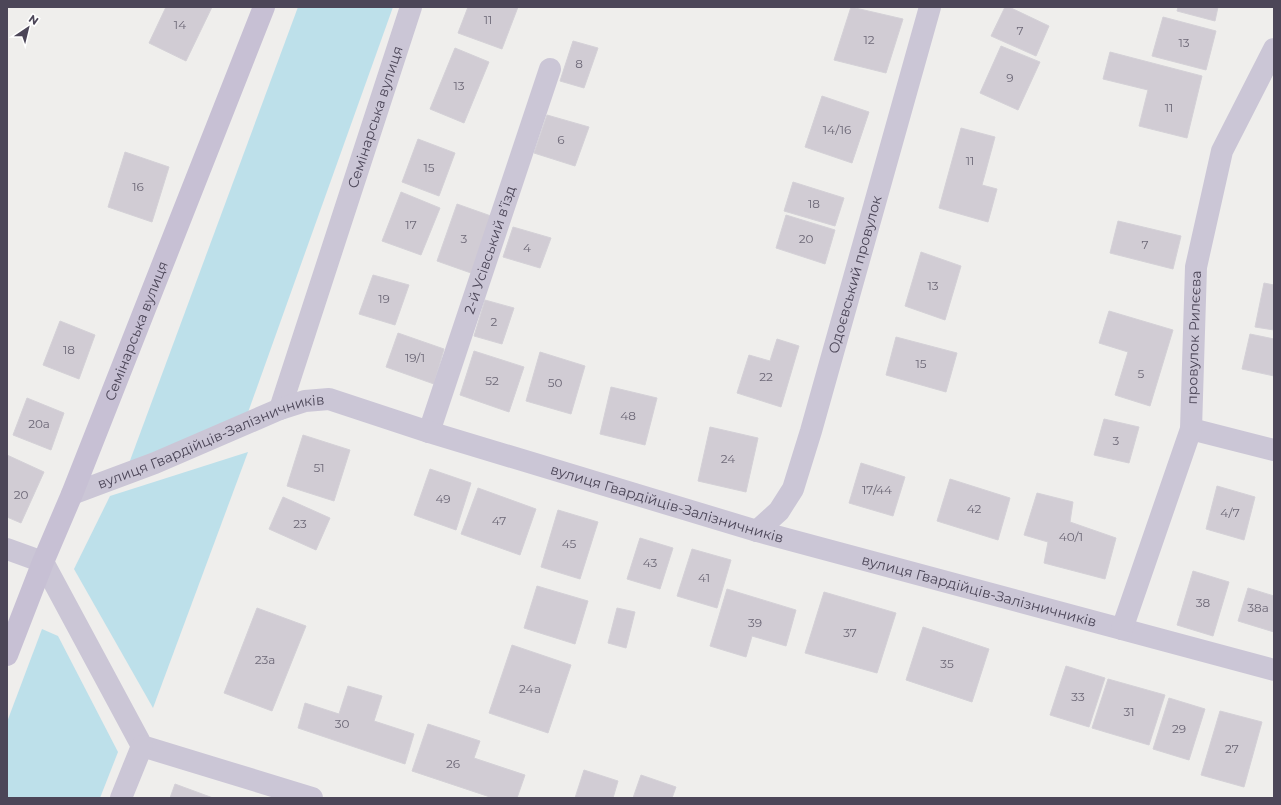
<svg xmlns="http://www.w3.org/2000/svg" width="1281" height="805" viewBox="0 0 1281 805" font-family="Montserrat,sans-serif">
	<style>
		.green { fill: #bde0ea }
		.building { fill: #d1ccd4; stroke: #d4d1d7 }
		.lines { fill: none; stroke-linecap: round; stroke-linejoin: round }
		.street { stroke: #cbc6d6; stroke-width: 22 }
		.secondary { stroke: #c7c0d4; stroke-width: 22 }
		.labels { text-anchor: middle; stroke-width: 3; stroke-linejoin: round; paint-order: stroke }
		.number-label { font-size: 12px; fill: #6d6877 }
		.street-label { font-size: 14px; fill: #4c4658; stroke: #fff }
	</style>
	<rect width="100%" height="100%" fill="#efeeec"/>
	<g class="green">
		<polygon points="298,7 393,7 246,418 128,466"/>
		<polygon points="248,452 153,708 74,569 110,496"/>
		<polygon points="42,629 58,636 118,752 100,798 7,798 7,722"/>
	</g>
	<g class="building">
		<polygon points="166,7 212,7 186,61 149,43"/>
		<polygon points="468,7 518,7 502,49 458,33"/>
		<polygon points="851,7 903,19 886,73 834,60"/>
		<polygon points="1005,7 1009,7 1049,26 1036,56 991,36"/>
		<polygon points="1178,7 1218,7 1215,21 1177,11"/>
		<polygon points="1163,17 1216,31 1206,70 1152,56"/>
		<polygon points="573,41 598,48 584,88 560,81"/>
		<polygon points="1001,46 1040,62 1018,110 980,93"/>
		<polygon points="455,48 489,62 464,123 430,109"/>
		<polygon points="1110,52 1202,76 1187,138 1139,126 1148,90 1103,79"/>
		<polygon points="822,96 869,112 852,163 805,147"/>
		<polygon points="547,115 589,127 575,166 534,153"/>
		<polygon points="961,128 995,137 982,185 997,189 988,222 939,208"/>
		<polygon points="418,139 455,153 439,196 402,182"/>
		<polygon points="125,152 169,167 152,222 108,207"/>
		<polygon points="793,182 844,198 835,226 784,211"/>
		<polygon points="401,192 440,208 421,255 382,241"/>
		<polygon points="457,204 491,216 471,273 437,261"/>
		<polygon points="786,215 835,230 825,264 776,248"/>
		<polygon points="1118,221 1181,236 1173,269 1110,253"/>
		<polygon points="513,227 551,238 540,268 503,257"/>
		<polygon points="921,252 961,266 945,320 905,306"/>
		<polygon points="373,275 409,285 395,325 359,314"/>
		<polygon points="1264,283 1274,285 1274,330 1255,327"/>
		<polygon points="485,300 514,308 502,344 474,336"/>
		<polygon points="1109,311 1173,330 1150,406 1115,395 1128,352 1099,343"/>
		<polygon points="60,321 95,335 79,379 43,365"/>
		<polygon points="398,333 444,349 434,384 386,367"/>
		<polygon points="1250,334 1274,339 1274,376 1242,369"/>
		<polygon points="896,337 957,353 946,392 886,375"/>
		<polygon points="777,339 799,346 781,407 737,393 749,355 770,361"/>
		<polygon points="474,351 524,367 509,412 460,395"/>
		<polygon points="540,352 585,366 571,414 526,401"/>
		<polygon points="611,387 657,398 645,445 600,434"/>
		<polygon points="27,398 64,413 51,450 13,435"/>
		<polygon points="1104,419 1139,427 1129,463 1094,455"/>
		<polygon points="710,427 758,438 746,492 698,481"/>
		<polygon points="303,435 350,450 334,501 287,486"/>
		<polygon points="7,455 44,472 21,523 7,517"/>
		<polygon points="861,463 905,477 893,516 849,503"/>
		<polygon points="430,469 471,483 456,530 414,515"/>
		<polygon points="950,479 1010,498 998,540 937,521"/>
		<polygon points="1217,486 1255,497 1244,540 1206,529"/>
		<polygon points="478,488 536,509 520,555 461,534"/>
		<polygon points="1037,493 1073,502 1070,522 1116,538 1105,579 1044,563 1048,542 1024,535"/>
		<polygon points="283,497 330,518 316,550 269,529"/>
		<polygon points="558,510 598,522 580,579 541,567"/>
		<polygon points="640,538 673,548 660,589 627,579"/>
		<polygon points="692,549 731,560 717,608 677,596"/>
		<polygon points="1193,571 1229,582 1213,636 1177,625"/>
		<polygon points="537,586 588,601 575,644 524,628"/>
		<polygon points="1248,588 1274,596 1274,632 1238,621"/>
		<polygon points="727,589 796,610 786,646 752,636 746,657 710,646"/>
		<polygon points="824,592 896,613 877,673 805,653"/>
		<polygon points="257,608 306,626 272,711 224,693"/>
		<polygon points="617,608 635,612 626,648 608,643"/>
		<polygon points="923,627 989,649 972,702 906,680"/>
		<polygon points="512,645 571,665 548,733 489,713"/>
		<polygon points="1066,666 1105,678 1089,727 1050,715"/>
		<polygon points="1108,679 1165,695 1149,745 1092,728"/>
		<polygon points="348,686 382,696 374,721 414,734 405,764 298,728 305,703 339,714"/>
		<polygon points="1169,698 1205,709 1189,760 1153,749"/>
		<polygon points="1220,711 1262,722 1244,787 1201,775"/>
		<polygon points="428,724 480,741 474,758 525,775 517,798 493,798 412,771"/>
		<polygon points="584,770 618,781 613,798 575,798"/>
		<polygon points="641,775 676,787 672,798 633,798"/>
		<polygon points="175,784 213,798 170,798"/>
	</g>
	<g class="lines">
		<g class="street">
			<path id="s1" d="M280 409 411 7"/>
			<polyline points="1191,429 1274,450"/>
			<path id="s2" d="M429 432 550 69"/>
			<path id="s3" d="M72 494 155 463 280 409 305 401 329 399 429 432 757 531 1274 670"/>
			<path id="s4" d="M757 531 779 511 793 489 811 431 930 7"/>
			<polyline points="7,549 43,562 142,746 312,798"/>
			<path id="s5" d="M1122 629 1191 429 1196 267 1222 151 1274 49"/>
			<polyline points="121,798 142,746"/>
		</g>
		<path class="secondary" id="s6" d="M7 655 43 562 72 494 264 7"/>
	</g>
	<g class="labels">
		<g class="number-label">
			<text x="488" y="24">11</text>
			<text x="180" y="29">14</text>
			<text x="1020" y="35">7</text>
			<text x="869" y="44">12</text>
			<text x="1184" y="47">13</text>
			<text x="579" y="68">8</text>
			<text x="1010" y="82">9</text>
			<text x="459" y="90">13</text>
			<text x="1169" y="112">11</text>
			<text x="837" y="134">14/16</text>
			<text x="561" y="144">6</text>
			<text x="970" y="165">11</text>
			<text x="429" y="172">15</text>
			<text x="138" y="191">16</text>
			<text x="814" y="208">18</text>
			<text x="411" y="229">17</text>
			<text x="464" y="243">3</text>
			<text x="806" y="243">20</text>
			<text x="1145" y="249">7</text>
			<text x="527" y="252">4</text>
			<text x="933" y="290">13</text>
			<text x="384" y="303">19</text>
			<text x="494" y="326">2</text>
			<text x="69" y="354">18</text>
			<text x="415" y="362">19/1</text>
			<text x="921" y="368">15</text>
			<text x="1141" y="378">5</text>
			<text x="766" y="381">22</text>
			<text x="492" y="385">52</text>
			<text x="555" y="387">50</text>
			<text x="628" y="420">48</text>
			<text x="39" y="428">20а</text>
			<text x="1116" y="445">3</text>
			<text x="728" y="463">24</text>
			<text x="319" y="472">51</text>
			<text x="877" y="494">17/44</text>
			<text x="21" y="499">20</text>
			<text x="443" y="503">49</text>
			<text x="974" y="513">42</text>
			<text x="1230" y="517">4/7</text>
			<text x="499" y="525">47</text>
			<text x="300" y="528">23</text>
			<text x="1071" y="541">40/1</text>
			<text x="569" y="548">45</text>
			<text x="650" y="567">43</text>
			<text x="704" y="582">41</text>
			<text x="1203" y="607">38</text>
			<text x="1258" y="612">38а</text>
			<text x="755" y="627">39</text>
			<text x="850" y="637">37</text>
			<text x="265" y="664">23а</text>
			<text x="947" y="668">35</text>
			<text x="530" y="693">24а</text>
			<text x="1078" y="701">33</text>
			<text x="1129" y="716">31</text>
			<text x="342" y="728">30</text>
			<text x="1179" y="733">29</text>
			<text x="1232" y="753">27</text>
			<text x="453" y="768">26</text>
		</g>
		<g class="street-label">
			<text dy="5" stroke="none"><textPath href="#s1" startOffset="307">Семінарська вулиця</textPath></text>
			<text dy="5" stroke="none"><textPath href="#s2" startOffset="192">2-й Усівський в’їзд</textPath></text>
			<text dy="5" stroke="none"><textPath href="#s4" startOffset="279">Одоєвський провулок</textPath></text>
			<text dy="5" stroke="none"><textPath href="#s6" startOffset="349">Семінарська вулиця</textPath></text>
			<text dy="5" stroke="none"><textPath href="#s5" startOffset="303">провулок Рилєєва</textPath></text>
			<text dy="5" stroke="none"><textPath href="#s3" startOffset="149">вулиця Гвардійців-Залізничників</textPath></text>
			<text dy="5" stroke="none"><textPath href="#s3" startOffset="629">вулиця Гвардійців-Залізничників</textPath></text>
			<text dy="5" stroke="none"><textPath href="#s3" startOffset="953">вулиця Гвардійців-Залізничників</textPath></text>
		</g>
	</g>
	<rect width="1281" height="805" fill="none" stroke="#4c4658" stroke-width="16"/>
	<g transform="translate(28 28) rotate(35)" stroke="#ffffff" stroke-width="3" paint-order="stroke">
	<path d="M0-3L7 15L0 10L-7 15Z" fill="#4c4658"/>
	<text y="-6" font-size="11" font-weight="bold" text-anchor="middle" fill="#4c4658">N</text>
	</g>
</svg>
